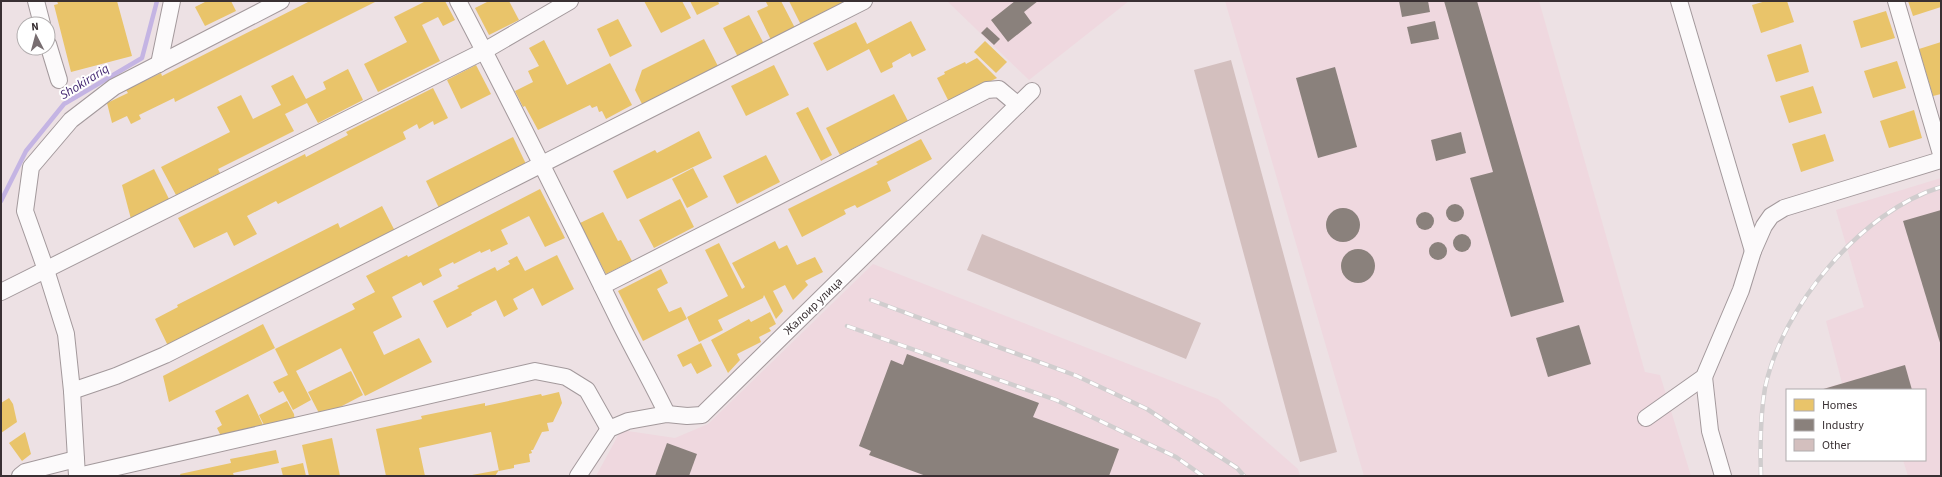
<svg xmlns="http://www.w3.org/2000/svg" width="1942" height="477" viewBox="0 0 1942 477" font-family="'Source Sans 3',sans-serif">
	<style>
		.built { fill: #efd8df }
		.homes { fill: #e9c46a }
		.industry { fill: #8a817c }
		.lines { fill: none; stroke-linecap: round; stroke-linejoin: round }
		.stream { stroke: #c4b4e3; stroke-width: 4.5 }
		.building { fill: #d3bfbe }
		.minor-casing { stroke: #a3999c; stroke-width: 18 }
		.minor { stroke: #fcfafb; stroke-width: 16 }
		.rail-casing { stroke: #d0cdce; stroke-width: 4.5 }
		.rail { stroke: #fff; stroke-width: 3; stroke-dasharray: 9; stroke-linecap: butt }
		.labels { text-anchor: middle; stroke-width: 4; stroke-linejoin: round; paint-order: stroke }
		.street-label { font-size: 12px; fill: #393033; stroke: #fff }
		.water-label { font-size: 13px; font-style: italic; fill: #3d1f6c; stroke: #fff }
	</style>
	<rect width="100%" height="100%" fill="#ede1e4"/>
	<g class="built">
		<polygon points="947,1 1129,1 1029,80"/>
		<polygon points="1225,1 1539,1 1645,372 1660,375 1691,476 1364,476"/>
		<polygon points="1941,178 1941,476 1908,476 1903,460 1925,460 1925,390 1822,389 1842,383 1826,321 1864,307 1836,210"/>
		<polygon points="873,264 1218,399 1298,469 1300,476 596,476 621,430 675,438 708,424"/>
	</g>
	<g class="homes">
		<polygon points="57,1 117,1 132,56 71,72 54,5 58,4"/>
		<polygon points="207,1 231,1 236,11 205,26 195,7"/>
		<polygon points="310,1 377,1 175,102 174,98 139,115 141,119 131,124 127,116 112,123 107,103 128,93 126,90 161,73 162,76"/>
		<polygon points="426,1 445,1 455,20 443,26 438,17 422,25 440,61 378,92 364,64 407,42 394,17"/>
		<polygon points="489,1 509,1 519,20 489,35 475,8"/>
		<polygon points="644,1 682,1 691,18 661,33"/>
		<polygon points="690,1 718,1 719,4 697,15"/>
		<polygon points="767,1 781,1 795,28 771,40 757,11 768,6 766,2"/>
		<polygon points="789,1 848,1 801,25"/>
		<polygon points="1766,1 1787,1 1794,22 1761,33 1752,5"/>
		<polygon points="1908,1 1941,1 1941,7 1913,16"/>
		<polygon points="1886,11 1895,38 1861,48 1853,21"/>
		<polygon points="749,15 764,44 738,57 723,28"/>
		<polygon points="618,19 632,46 610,57 597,29"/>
		<polygon points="911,21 926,50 912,57 910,53 892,63 893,67 881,73 869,49 827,71 813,43 856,22 867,44"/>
		<polygon points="704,39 720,70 644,108 635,90 642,70"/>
		<polygon points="544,40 567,85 610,63 632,105 606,119 602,111 599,112 597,106 592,108 590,105 538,130 525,106 523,107 515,91 533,82 528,71 539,66 529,48"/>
		<polygon points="985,41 1007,62 996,73 974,52"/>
		<polygon points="1941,42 1941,94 1933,96 1919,49"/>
		<polygon points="1801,44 1809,72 1776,82 1767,55"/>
		<polygon points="977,58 997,78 949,102 937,78 945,74 944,72 965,62 966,64"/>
		<polygon points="1897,61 1906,88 1873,98 1864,71"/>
		<polygon points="476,65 491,94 461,109 447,80"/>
		<polygon points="774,65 789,95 746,116 731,86"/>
		<polygon points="348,69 363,100 318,123 307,103 285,114 294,131 218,169 220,173 176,195 161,167 230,132 217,107 241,95 253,119 281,105 271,86 293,75 306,99 326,89 323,82"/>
		<polygon points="1813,86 1822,113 1789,123 1780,96"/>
		<polygon points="433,88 448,118 434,125 433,121 419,129 417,124 403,132 406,139 278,204 276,201 247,216 257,234 234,246 227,232 194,248 178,218 305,154 306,157 348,135 346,132"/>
		<polygon points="894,94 908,121 840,155 826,128"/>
		<polygon points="808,107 832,155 821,161 796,113"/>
		<polygon points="1914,110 1922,138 1889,148 1880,121"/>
		<polygon points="699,131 712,158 627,199 613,171 655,150 657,153"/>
		<polygon points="1825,134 1834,161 1801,172 1792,144"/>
		<polygon points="513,137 526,164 439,208 426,181"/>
		<polygon points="921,139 932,159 887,182 891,191 857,208 855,205 844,210 846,214 802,237 788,209 878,164 876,162"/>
		<polygon points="766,155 780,182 737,204 723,176"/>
		<polygon points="693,168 708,197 687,208 672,179"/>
		<polygon points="154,169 169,199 131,219 122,185"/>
		<polygon points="540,189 565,238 545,247 529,216 501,230 508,244 491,252 490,249 481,253 480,251 454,264 453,262 439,269 442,276 423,286 421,282 392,297 402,317 373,332 384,355 419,338 432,362 365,396 341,348 296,371 311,400 293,410 283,391 279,393 273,382 288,375 275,349 355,309 352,304 375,292 366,276 407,255 408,257"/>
		<polygon points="680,199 694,227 654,248 639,220"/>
		<polygon points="382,206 396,233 169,348 155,319 178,307 177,305 338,223 340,228"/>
		<polygon points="603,212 618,241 621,240 632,261 606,274 580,223"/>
		<polygon points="775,241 779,249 787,245 797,265 815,257 823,272 805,281 808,285 793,300 785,285 773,291 783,311 776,319 764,295 763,298 718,320 723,330 699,342 687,317 728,296 705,250 719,243 742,289 745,287 732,263"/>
		<polygon points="557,255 574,289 542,306 533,288 513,299 518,309 504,317 496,300 471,313 472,315 447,328 433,301 459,288 457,286 495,267 497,271 510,264 508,261 517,256 525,271"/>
		<polygon points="661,269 668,283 657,289 669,312 681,307 687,319 643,341 618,291"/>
		<polygon points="770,312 776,324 769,328 771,331 759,337 761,342 737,354 740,360 728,373 711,340 749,319 751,322"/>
		<polygon points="263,324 275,348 169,402 163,376"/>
		<polygon points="701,343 712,366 697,374 691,363 683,367 677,355"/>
		<polygon points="351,371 363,395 321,417 308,392"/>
		<polygon points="559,392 562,403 553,422 547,423 549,431 542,432 533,450 531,450 532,453 529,454 530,462 514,465 514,468 499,471 491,432 419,448 425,476 386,476 376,429 422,419 421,416 485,403 485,406 541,394 542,396"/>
		<polygon points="248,394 265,429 222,438 217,428 222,425 215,411"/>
		<polygon points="9,398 13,404 17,422 1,433 1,403"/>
		<polygon points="287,401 294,414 295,423 266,429 259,415"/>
		<polygon points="25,432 31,454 22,461 9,443"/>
		<polygon points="332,438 340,476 309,476 302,445"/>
		<polygon points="276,450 279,463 233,473 234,476 181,476 180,474 231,463 230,459"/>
		<polygon points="303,463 306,476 283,476 281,468"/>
		<polygon points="499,470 495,476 472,476 472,475"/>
	</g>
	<g class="industry">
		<polygon points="1015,1 1038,1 1024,12 1032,23 1008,42 991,20"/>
		<polygon points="1399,1 1428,1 1430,12 1402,17"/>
		<polygon points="1444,1 1477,1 1564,302 1511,317 1470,178 1493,172"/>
		<polygon points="1435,21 1439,39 1411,44 1407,27"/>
		<polygon points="987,27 1000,39 994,45 981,33"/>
		<polygon points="1335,67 1357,147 1318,158 1296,78"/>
		<polygon points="1461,132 1466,153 1436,161 1431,140"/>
		<circle cx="1455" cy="213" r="9"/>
		<circle cx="1343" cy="225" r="17"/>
		<polygon points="1941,210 1941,346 1903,221"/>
		<circle cx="1425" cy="221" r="9"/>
		<circle cx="1462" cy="243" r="9"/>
		<circle cx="1438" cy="251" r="9"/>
		<circle cx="1358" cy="266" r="17"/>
		<polygon points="1579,325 1591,364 1548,377 1536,338"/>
		<polygon points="907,354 1039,403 1033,417 1119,449 1109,476 926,476 869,455 871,451 859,446 891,360 903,365"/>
		<polygon points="1905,365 1912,390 1820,390"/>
		<polygon points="667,443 697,454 689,476 655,476"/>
	</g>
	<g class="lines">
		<polyline class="stream" points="1,201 26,151 64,104 142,58 157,1"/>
	</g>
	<g class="building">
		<polygon points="1231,60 1337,452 1300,462 1194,70"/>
		<polygon points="982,234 1201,323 1186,359 967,270"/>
	</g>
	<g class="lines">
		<g class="minor-casing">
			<g id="minor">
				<polyline points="36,1 42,24"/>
				<path d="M458 1C514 107 567 215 620 323 635 353 652 383 667 414"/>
				<polyline points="1679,1 1753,251"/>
				<polyline points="1896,1 1941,154"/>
				<polyline points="48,44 59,80"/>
				<polyline points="159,64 172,1"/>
				<polyline points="602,286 987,90 999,89 1018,105"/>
				<polyline points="1,292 484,51 570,1"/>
				<polyline points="1704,377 1710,431 1723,476"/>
				<polyline points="72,391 116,376 165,355 864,1"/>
				<polyline points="1646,418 1704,377 1741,290 1753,251 1764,226 1771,216 1784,208 1941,160"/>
				<polyline points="20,476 25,472 76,459"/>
				<polyline points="77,476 72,391 66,334 46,270 25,211 31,167 71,120 114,87 281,1"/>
				<polyline points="78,476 535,371 566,377 587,390 609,429"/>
				<polyline points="578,476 609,429 628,421 667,414 687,416 702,415 1032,91"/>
			</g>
		</g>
		<use href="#minor" class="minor"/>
		<g class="rail-casing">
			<g id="rail">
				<polyline points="871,300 1077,376 1147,409 1237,468 1244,476"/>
				<polyline points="847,326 1056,400 1176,457 1203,476"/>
				<path d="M1761 476C1760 447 1760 417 1765 388 1782 307 1861 211 1941 187"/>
			</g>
		</g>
		<use href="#rail" class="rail"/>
	</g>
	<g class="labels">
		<g class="street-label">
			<text transform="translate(813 306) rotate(-44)" y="4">Жалоир улица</text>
		</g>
		<g class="water-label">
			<text transform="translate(84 81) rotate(-32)" y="5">Shokirariq</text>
		</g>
	</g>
	<rect width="1942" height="477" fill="none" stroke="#393033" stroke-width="4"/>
	<rect x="1786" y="389" width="140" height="72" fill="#ffffff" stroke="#b0acad"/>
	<rect x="1794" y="399" width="20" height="12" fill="#e9c46a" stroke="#b0acad"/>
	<text x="1822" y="409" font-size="12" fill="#393033">Homes</text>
	<rect x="1794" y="419" width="20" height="12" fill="#8a817c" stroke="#b0acad"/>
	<text x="1822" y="429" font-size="12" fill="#393033">Industry</text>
	<rect x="1794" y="439" width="20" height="12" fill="#d3bfbe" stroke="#b0acad"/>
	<text x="1822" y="449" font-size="12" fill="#393033">Other</text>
	<g transform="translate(36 36) rotate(354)"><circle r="19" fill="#ffffff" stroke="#b0acad"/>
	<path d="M0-3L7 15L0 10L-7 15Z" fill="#786e71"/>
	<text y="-6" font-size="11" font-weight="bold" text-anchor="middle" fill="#393033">N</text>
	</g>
</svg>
